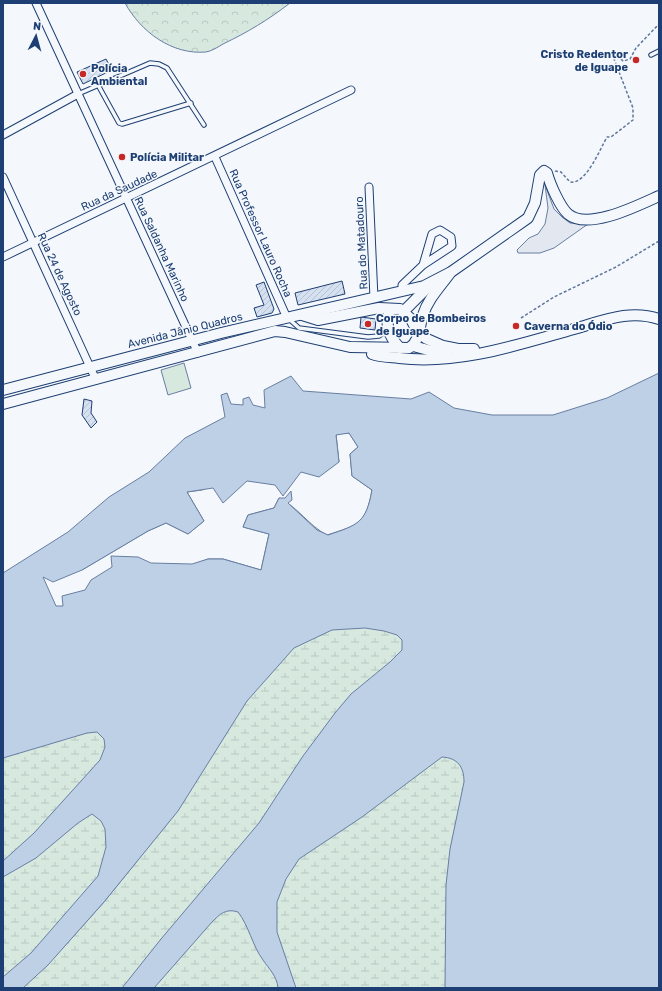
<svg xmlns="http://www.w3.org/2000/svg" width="662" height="991" viewBox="0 0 662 991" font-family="Rubik,sans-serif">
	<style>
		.grass { fill: #d7e8df; stroke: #687fa3 }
		.forest { fill: url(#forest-crowns); stroke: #687fa3 }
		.wetland { fill: url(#wetland-marsh); stroke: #687fa3; fill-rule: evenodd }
		.parking { fill: #e3e8f0; stroke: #687fa3 }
		.water { fill: #bed0e5; stroke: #687fa3; fill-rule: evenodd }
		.building { fill: url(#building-hatch); stroke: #1d3f73 }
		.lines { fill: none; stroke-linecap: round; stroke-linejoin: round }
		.service-casing { stroke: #1d3f73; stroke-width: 5.5 }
		.minor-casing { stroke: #1d3f73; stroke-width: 9 }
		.secondary-casing { stroke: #1d3f73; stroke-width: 12 }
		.path { stroke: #5e769c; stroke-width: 1.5; stroke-dasharray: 3 2; stroke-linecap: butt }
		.service { stroke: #f4f7fb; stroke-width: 3.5 }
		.minor { stroke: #f4f7fb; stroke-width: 7 }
		.secondary { stroke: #f4f7fb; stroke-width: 10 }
		.poi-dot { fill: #c62828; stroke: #f4f7fb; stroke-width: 1.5 }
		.labels { text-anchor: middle; stroke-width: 3; stroke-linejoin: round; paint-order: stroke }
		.poi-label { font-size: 11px; font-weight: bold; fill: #1d3f73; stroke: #f4f7fb; text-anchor: start }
		.street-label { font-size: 11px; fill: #1d3f73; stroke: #f4f7fb }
	</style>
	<defs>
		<pattern id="forest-crowns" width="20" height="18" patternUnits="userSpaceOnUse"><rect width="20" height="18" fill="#d7e8df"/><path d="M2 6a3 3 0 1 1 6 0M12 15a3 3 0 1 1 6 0" fill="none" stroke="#b8c8c3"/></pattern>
		<pattern id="wetland-marsh" width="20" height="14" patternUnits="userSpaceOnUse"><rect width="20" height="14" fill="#d7e8df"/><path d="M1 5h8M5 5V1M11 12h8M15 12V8" fill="none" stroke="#b8c8c3"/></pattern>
		<pattern id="building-hatch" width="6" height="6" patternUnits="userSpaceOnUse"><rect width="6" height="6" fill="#d5e0f0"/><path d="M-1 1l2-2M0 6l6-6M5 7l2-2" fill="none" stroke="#b6c1d1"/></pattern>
	</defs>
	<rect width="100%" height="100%" fill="#f4f7fb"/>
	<polygon class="grass" points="184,363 191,388 168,395 161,370"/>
	<path class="forest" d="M125 3H290C268 20 248 32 223 44 218 47 212 51 206 52 172 55 141 32 125 3Z"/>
	<path class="wetland" d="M370 411 560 988H3V597L56 606 61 613 208 559H223L261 570 269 534 243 527 248 515 274 508 279 498C298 507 309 526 327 535 358 525 366 524 372 490L352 476 350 454 358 447 349 433 336 434 339 462 286 457 202 490 187 492 204 521 188 534 166 523 148 531 82 570 182 478ZM170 820 104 902 61 950Z"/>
	<polygon class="parking" points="545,185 554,209 562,217 570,223 588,224 554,248 540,253 518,253 517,250 529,238 538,234 545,224 548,208"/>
	<path class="water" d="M659 373V988H445L446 885 450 849 464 782C464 767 458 758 442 757L362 817 299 859 286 879 277 902V932L296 988H278C277 976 269 969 263 960 252 945 249 926 238 912 226 908 220 914 212 922L154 988H122L161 939 259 823 303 756 335 713 351 694 390 662 402 650V640L397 635 384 631 365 628 332 630 294 648 247 701 178 811 104 902 48 965 23 988H3V977L31 953 98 876 106 847 105 829 101 821 92 814 78 823 36 858 3 877V861L34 833 100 760 105 747 104 739 97 732 87 733 3 758V573L68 532 109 497 149 472 185 438 225 417 221 395 227 393 231 404 243 405V399L249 397 253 405 265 408 264 390 291 376 303 391 411 399 429 392 454 408 492 415H553L607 398ZM349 433 358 447 350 454 352 476 372 490C366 523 358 525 328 535L317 530 288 503 292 500 291 491 285 498H279L274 508 248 515 243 527 269 534 261 570 223 559H208L192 564 151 563 138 557 111 556 112 567 91 580 85 590 62 596 63 606H56L43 577 53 582 82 570 148 531 166 523 188 534 204 521 187 492 213 488 223 503 247 481 275 485 283 496 301 472 319 477 339 462 336 435Z"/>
	<g class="building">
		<polygon points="106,59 112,70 83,84 77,72"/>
		<polygon points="342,281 345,294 298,305 295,293"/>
		<polygon points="264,282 274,309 272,313 257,317 254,308 264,305 256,285"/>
		<polygon points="361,317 376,319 375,330 360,328"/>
		<polygon points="84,399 92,401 91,413 97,422 91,428 82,415"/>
	</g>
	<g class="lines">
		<g class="service-casing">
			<g id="service">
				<polyline points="651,55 659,51"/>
				<polyline points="98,85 119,123 122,124 191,103"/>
				<polyline points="78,94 150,63 159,64 167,68 204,125"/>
				<polyline points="289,319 299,328 368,337 379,336 387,330"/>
			</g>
		</g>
		<g class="minor-casing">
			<g id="minor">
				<polyline points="36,3 198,353"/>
				<polyline points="3,135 78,94"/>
				<polyline points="215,157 287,318"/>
				<polyline points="3,177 96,380"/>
				<polyline points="369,187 374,298"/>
				<polyline points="3,257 351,90"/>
				<polyline points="402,291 402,285 423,265 452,246 451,237 440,230 432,234 423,265"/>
			</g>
		</g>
		<g class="secondary-casing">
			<g id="secondary">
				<path d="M395 309 390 310C384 325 389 337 400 348"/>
				<polyline points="404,311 430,285"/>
				<polyline points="302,315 318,320 379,308 400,309 411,319 418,333 427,339 443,346 458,349 474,349"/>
				<polyline points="413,346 447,355"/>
				<path d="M372 354C380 357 390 357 399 358 459 365 517 345 574 329 603 321 629 309 659 319"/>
				<path d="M3 390 221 333 424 286 451 272 528 218 535 203 540 175 544 171 547 173C550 184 560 207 568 214 588 231 639 205 659 196"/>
				<path d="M3 404 275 331 285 332 350 347 409 348C420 342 419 326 423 315 428 299 440 287 450 273"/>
			</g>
		</g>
		<g class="path">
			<path d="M555 171 561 172 570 182C586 185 600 149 607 137H611L633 120V108L614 59 619 57 623 61 630 59 636 48 659 24"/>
			<polyline points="521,318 554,297 616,267 659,241"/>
		</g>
		<use href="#service" class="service"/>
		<use href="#minor" class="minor"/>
		<use href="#secondary" class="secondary"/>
	</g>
	<g class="poi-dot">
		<circle cx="636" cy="60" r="4"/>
		<circle cx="83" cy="74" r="4"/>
		<circle cx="122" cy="157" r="4"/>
		<circle cx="368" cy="324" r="4"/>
		<circle cx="516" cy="326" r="4"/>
	</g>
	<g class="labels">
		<g class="poi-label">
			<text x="628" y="58" text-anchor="end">Cristo Redentor<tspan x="628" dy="13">de Iguape</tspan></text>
			<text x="91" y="72">Polícia<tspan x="91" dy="13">Ambiental</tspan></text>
			<text x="130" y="161">Polícia Militar</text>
			<text x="376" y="322">Corpo de Bombeiros<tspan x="376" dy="13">de Iguape</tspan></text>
			<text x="524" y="330">Caverna do Ódio</text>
		</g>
		<g class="street-label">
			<text transform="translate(119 190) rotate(-25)" y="4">Rua da Saudade</text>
			<text transform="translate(261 233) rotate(66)" y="4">Rua Professor Lauro Rocha</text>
			<text transform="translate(361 243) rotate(-93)" y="4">Rua do Matadouro</text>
			<text transform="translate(162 249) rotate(65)" y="4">Rua Saldanha Marinho</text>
			<text transform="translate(60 274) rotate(65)" y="4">Rua 24 de Agosto</text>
			<text transform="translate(185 330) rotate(-14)" y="4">Avenida Jânio Quadros</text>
		</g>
	</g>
	<rect width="662" height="991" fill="none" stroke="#1d3f73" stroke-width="8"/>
	<g transform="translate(36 36) rotate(6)" stroke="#f4f7fb" stroke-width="3" paint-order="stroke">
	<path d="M0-3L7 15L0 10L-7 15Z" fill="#1d3f73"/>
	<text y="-6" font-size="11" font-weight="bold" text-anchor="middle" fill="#1d3f73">N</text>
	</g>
</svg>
